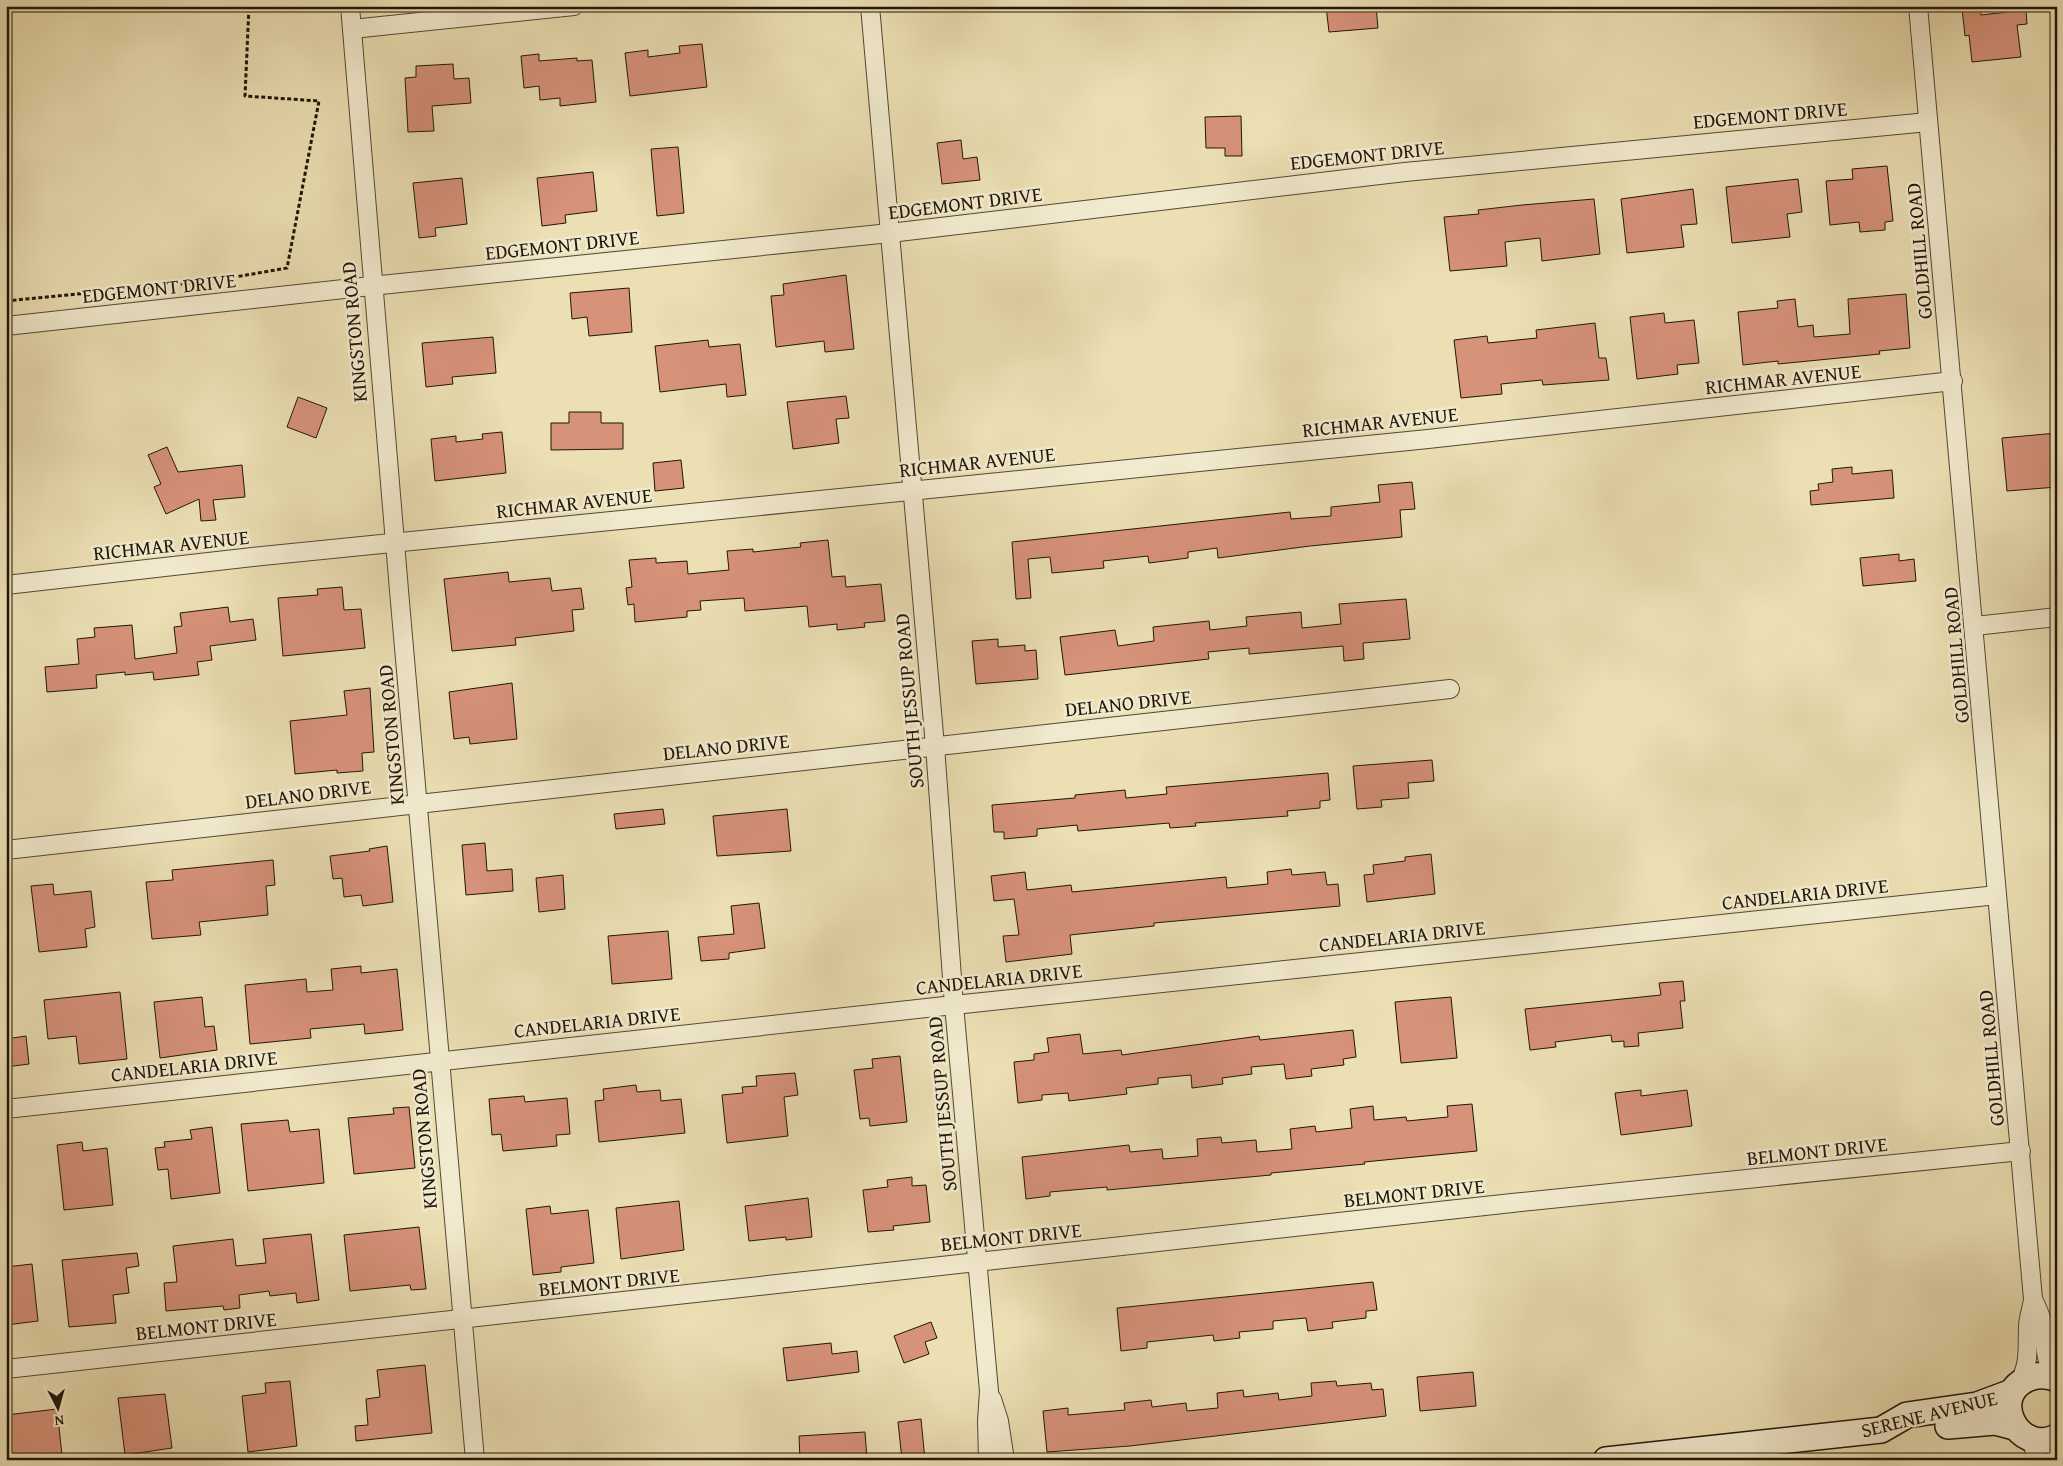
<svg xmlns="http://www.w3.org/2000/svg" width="2063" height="1466" viewBox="0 0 2063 1466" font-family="'Gentium Book Plus',serif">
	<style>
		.building { fill: #d7927a; stroke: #201609 }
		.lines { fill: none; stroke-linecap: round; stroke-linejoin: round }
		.street-casing { stroke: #534834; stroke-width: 20 }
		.secondary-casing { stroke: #201609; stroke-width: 28 }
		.path { stroke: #201609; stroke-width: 3; stroke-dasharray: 4 2.5; stroke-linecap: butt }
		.street { stroke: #f2eace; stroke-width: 18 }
		.secondary { stroke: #f2eace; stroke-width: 25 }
		.labels { text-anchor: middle; stroke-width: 5; stroke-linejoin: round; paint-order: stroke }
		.street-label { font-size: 20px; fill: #201609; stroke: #f2eace }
	</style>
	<rect width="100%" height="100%" fill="#ebdfb3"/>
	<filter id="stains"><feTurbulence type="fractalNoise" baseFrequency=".004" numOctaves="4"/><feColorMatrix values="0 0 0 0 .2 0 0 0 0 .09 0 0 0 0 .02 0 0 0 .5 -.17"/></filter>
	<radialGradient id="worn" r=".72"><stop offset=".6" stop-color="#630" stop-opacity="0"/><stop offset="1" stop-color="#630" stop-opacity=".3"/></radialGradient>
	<g class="building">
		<polygon points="1326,6 1376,6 1378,28 1329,32"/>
		<polygon points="1980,6 1981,15 2026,10 2027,24 2017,25 2021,57 1972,62 1969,35 1965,36 1962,8"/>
		<polygon points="702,44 707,87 630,96 625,53 648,50 648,57 680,53 679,46"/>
		<polygon points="539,54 539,61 577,58 577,61 592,60 596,102 560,106 560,98 540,100 539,86 524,88 521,56"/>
		<polygon points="453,64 454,79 469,78 471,103 432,106 434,131 408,132 405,78 416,77 416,66"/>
		<polygon points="1241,116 1242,156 1225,156 1225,148 1206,148 1205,117"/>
		<polygon points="961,140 963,159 977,157 980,180 942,184 937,143"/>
		<polygon points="678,147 684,213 657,216 651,149"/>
		<polygon points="1887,166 1893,221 1885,222 1885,230 1860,232 1859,222 1830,225 1826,181 1853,179 1852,169"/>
		<polygon points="593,172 597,211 565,215 566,223 542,226 537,178"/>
		<polygon points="462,178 467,224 435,228 436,236 419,238 413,183"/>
		<polygon points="1798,179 1802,212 1787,214 1790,237 1732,243 1726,187"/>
		<polygon points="1693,189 1697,224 1681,225 1684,247 1627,253 1621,199"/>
		<polygon points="1594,199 1600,254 1542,261 1540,238 1505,242 1507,266 1450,271 1444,217 1479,214 1478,210 1522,205"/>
		<polygon points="846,275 854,349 825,352 824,341 776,347 771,296 784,295 783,284"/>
		<polygon points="629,288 632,332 589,336 587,317 572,319 570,293"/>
		<polygon points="1906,294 1910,348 1879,351 1880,354 1778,364 1778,361 1743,365 1738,312 1778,308 1777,301 1795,299 1798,327 1813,325 1814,337 1850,334 1848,299"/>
		<polygon points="1664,313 1665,323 1694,320 1699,363 1677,365 1678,374 1637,379 1630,317"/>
		<polygon points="1595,323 1599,358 1606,358 1609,380 1543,385 1542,380 1501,384 1502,394 1461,398 1454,340 1487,336 1488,343 1537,338 1536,330"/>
		<polygon points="493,337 496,373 452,377 453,384 426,387 422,343"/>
		<polygon points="708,340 709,347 740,344 746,395 727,397 726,384 660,392 655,346"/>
		<polygon points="846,396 849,418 836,419 839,443 793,449 787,402"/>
		<polygon points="298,397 327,408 316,438 287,427"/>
		<polygon points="569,412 601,412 601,423 623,423 623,449 551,450 551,423 569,423"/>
		<polygon points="502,432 506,473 435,481 431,439 456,436 456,442 483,439 482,434"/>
		<polygon points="2057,433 2057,487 2007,491 2002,438"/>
		<polygon points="167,447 178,472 242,465 245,497 213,500 216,520 201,521 199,499 166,514 154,487 161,484 148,455"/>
		<polygon points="681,460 684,488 655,491 653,463"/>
		<polygon points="1852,467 1852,474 1892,470 1894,498 1811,505 1810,491 1819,490 1818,484 1833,482 1832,469"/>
		<polygon points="1412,482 1415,509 1400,510 1402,537 1310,546 1218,558 1217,548 1188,552 1188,558 1149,563 1148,556 1103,561 1104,568 1052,573 1050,557 1028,559 1031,598 1016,599 1012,542 1290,512 1291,519 1331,516 1331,507 1380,502 1378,485"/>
		<polygon points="828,540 832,577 845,576 846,587 881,584 885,621 864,623 865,627 837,630 837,624 809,627 807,606 745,611 744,598 700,601 701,610 687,611 687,617 635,622 634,604 628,605 626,588 632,587 629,560 656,558 656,563 687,561 688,574 729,570 727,551 753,549 753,552 801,547 800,543"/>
		<polygon points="1899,554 1899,561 1914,559 1916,581 1863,586 1860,558"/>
		<polygon points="508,572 509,582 550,578 552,591 581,588 584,609 572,610 574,631 515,638 516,645 452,651 444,579"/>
		<polygon points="342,587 344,610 361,609 365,648 283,656 278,598 318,595 317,589"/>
		<polygon points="1406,599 1410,639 1363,643 1364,659 1344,661 1343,646 1249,654 1249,648 1208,652 1209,659 1065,675 1060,637 1115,630 1118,646 1154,641 1153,627 1209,621 1210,630 1247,626 1246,617 1301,612 1302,628 1341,624 1339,604"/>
		<polygon points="228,607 230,622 253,619 256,640 210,646 212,660 197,662 199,675 154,680 153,672 125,675 125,672 96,675 97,688 47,692 45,667 79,664 77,639 95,637 94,628 132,625 135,659 177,653 174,627 182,626 180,613"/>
		<polygon points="998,639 998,647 1025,645 1025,651 1036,650 1038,679 976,684 972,641"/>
		<polygon points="512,683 517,739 470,744 469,737 454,739 449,692"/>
		<polygon points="370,688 374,752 362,753 363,771 337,773 337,770 295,774 290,721 347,715 344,691"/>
		<polygon points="1432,760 1434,781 1408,783 1409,798 1381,800 1382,807 1357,809 1353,766"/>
		<polygon points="1328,773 1330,800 1320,801 1320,808 1287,811 1288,816 1195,823 1196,826 1170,828 1169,823 1078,831 1077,825 1037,829 1037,836 1004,839 1004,832 994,832 992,805 1075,798 1075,795 1125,790 1126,798 1167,794 1166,787"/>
		<polygon points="663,809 665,824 616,829 614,814"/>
		<polygon points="787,809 791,851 717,856 713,816"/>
		<polygon points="485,843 487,871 512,869 513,891 466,895 462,845"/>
		<polygon points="387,846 393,902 363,906 361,895 344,897 342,878 333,879 330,856 370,851 369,849"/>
		<polygon points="1431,854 1435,894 1367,902 1364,875 1374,874 1373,865 1405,861 1405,857"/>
		<polygon points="273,860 275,885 266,886 268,915 199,922 201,935 152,939 146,882 173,880 172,870"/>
		<polygon points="1291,869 1292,875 1325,872 1327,885 1338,884 1340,906 1154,923 1154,926 1070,935 1072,954 1006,962 1003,936 1019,935 1014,899 994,901 991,876 1025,872 1027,890 1071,885 1072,892 1226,877 1227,888 1268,884 1267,872"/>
		<polygon points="563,875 565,909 539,912 536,878"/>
		<polygon points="53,884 54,895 91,891 95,927 85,929 87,947 39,952 31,886"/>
		<polygon points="759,903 765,948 729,953 729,959 701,961 698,937 734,934 731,906"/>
		<polygon points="668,931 672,979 612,984 608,936"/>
		<polygon points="361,966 361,973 397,969 403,1030 365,1034 364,1024 310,1029 311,1038 250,1044 245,985 306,979 307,992 333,990 331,969"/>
		<polygon points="1683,981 1685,1001 1680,1001 1683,1028 1638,1033 1639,1046 1624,1047 1624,1041 1612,1042 1611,1035 1555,1042 1556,1047 1530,1050 1525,1009 1661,995 1659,983"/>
		<polygon points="120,992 127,1059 79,1064 76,1036 48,1039 44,1000"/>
		<polygon points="202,997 205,1027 214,1026 217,1050 160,1058 154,1002"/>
		<polygon points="1451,997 1457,1058 1401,1063 1395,1002"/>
		<polygon points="1353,1030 1356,1057 1343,1059 1344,1065 1311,1069 1312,1076 1286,1079 1284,1064 1251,1067 1252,1074 1222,1078 1223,1084 1192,1088 1191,1075 1158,1078 1158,1084 1126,1088 1127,1094 1069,1101 1068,1093 1042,1095 1042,1100 1018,1103 1014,1062 1034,1060 1034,1054 1049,1052 1047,1038 1080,1034 1083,1054 1121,1050 1122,1055 1259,1036 1260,1040"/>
		<polygon points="26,1036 29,1064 6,1067 6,1039"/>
		<polygon points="900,1056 907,1122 870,1126 869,1118 860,1119 854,1070 873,1068 872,1059"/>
		<polygon points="795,1073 798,1095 784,1097 788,1136 727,1143 722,1095 743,1093 742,1087 757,1086 756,1076"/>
		<polygon points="636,1085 637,1092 660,1090 661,1101 681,1099 685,1133 599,1142 595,1101 604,1100 603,1089"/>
		<polygon points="1641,1090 1641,1096 1687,1090 1692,1126 1621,1135 1615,1093"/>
		<polygon points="524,1096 525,1102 567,1098 570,1134 556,1135 557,1146 503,1151 501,1134 492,1135 489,1099"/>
		<polygon points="1472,1104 1477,1151 1364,1162 1365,1164 1271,1173 1271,1175 1107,1190 1107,1187 1050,1192 1050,1196 1026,1199 1022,1157 1129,1145 1130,1152 1162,1149 1163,1159 1198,1156 1197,1139 1221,1137 1222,1143 1256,1140 1257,1152 1292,1149 1290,1129 1315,1126 1316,1132 1352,1128 1350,1109 1373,1106 1374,1120 1406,1117 1407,1121 1448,1117 1447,1106"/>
		<polygon points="409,1107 415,1168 354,1174 348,1118 394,1114 393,1108"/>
		<polygon points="288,1120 290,1132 319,1129 324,1183 248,1191 241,1124"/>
		<polygon points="212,1127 220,1193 171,1199 168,1169 158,1170 155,1148 165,1147 164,1142 192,1139 190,1130"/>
		<polygon points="82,1142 83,1151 107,1148 113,1205 64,1210 57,1145"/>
		<polygon points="912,1177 912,1186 926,1185 930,1222 893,1226 894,1230 868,1232 863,1190 888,1187 887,1180"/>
		<polygon points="808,1198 812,1237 786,1240 786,1237 749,1241 745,1206"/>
		<polygon points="679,1201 684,1250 621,1259 616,1208"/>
		<polygon points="550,1206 551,1214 588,1210 594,1263 561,1267 561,1272 533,1275 526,1209"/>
		<polygon points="419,1227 426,1289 411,1290 410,1285 350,1291 344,1235"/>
		<polygon points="311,1234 319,1300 297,1303 296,1293 270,1296 269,1291 239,1295 240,1308 224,1310 223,1306 166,1311 164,1283 177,1282 173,1246 233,1239 236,1266 266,1263 263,1239"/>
		<polygon points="137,1253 139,1266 126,1268 129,1293 113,1295 116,1323 69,1327 62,1260"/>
		<polygon points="32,1264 38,1321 6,1325 6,1267"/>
		<polygon points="1373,1282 1377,1310 1366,1311 1366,1318 1332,1322 1333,1328 1308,1331 1306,1318 1273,1321 1273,1329 1239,1332 1240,1338 1214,1341 1213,1335 1147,1342 1147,1348 1121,1351 1117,1308"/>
		<polygon points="931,1322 937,1338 925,1342 929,1354 904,1363 894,1336"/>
		<polygon points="831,1343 832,1354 857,1351 859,1372 787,1381 783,1348"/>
		<polygon points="425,1365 432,1433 356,1441 355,1426 368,1425 366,1399 380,1397 377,1370"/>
		<polygon points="1473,1372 1476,1406 1420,1411 1417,1377"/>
		<polygon points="290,1381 297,1446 248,1452 242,1396 266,1393 265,1383"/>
		<polygon points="1336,1381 1337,1386 1371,1383 1372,1390 1383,1389 1386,1416 1130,1446 1047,1452 1043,1411 1068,1408 1068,1415 1125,1410 1124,1403 1151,1400 1152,1407 1186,1403 1187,1411 1218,1408 1217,1393 1243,1390 1244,1397 1278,1393 1279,1400 1312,1396 1311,1383"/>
		<polygon points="165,1394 172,1448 125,1455 118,1398"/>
		<polygon points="57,1409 62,1455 49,1456 49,1460 6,1460 6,1415"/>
		<polygon points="921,1419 925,1460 902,1460 898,1422"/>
		<polygon points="865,1432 867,1460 800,1460 799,1436"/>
	</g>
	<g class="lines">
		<g class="street-casing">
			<g id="street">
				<path d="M350 6C389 491 433 975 475 1460"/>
				<polyline points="870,6 935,746 954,1005 989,1391 987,1421 988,1460"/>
				<path d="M1918 6 2033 1299C2037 1308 2042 1317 2043 1326 2046 1344 2044 1363 2057 1378"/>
				<polyline points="352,29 574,6"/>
				<polyline points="6,326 371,286 890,233 1405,172 1928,122"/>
				<polyline points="6,585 262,556 1428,439 1953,381"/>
				<polyline points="1975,626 2057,617"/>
				<polyline points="6,850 1450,689"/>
				<polyline points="6,1109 954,1005 1997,895"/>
				<polyline points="6,1369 1512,1203 2021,1151"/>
				<path d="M2019 1384C2030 1361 2027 1351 2028 1327 2028 1318 2032 1308 2033 1299"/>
				<polyline points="992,1399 999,1421 1005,1460"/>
				<polyline points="2025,1436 2033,1445 2037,1460"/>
				<polyline points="2055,1460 2057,1443"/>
			</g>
		</g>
		<g class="secondary-casing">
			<g id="secondary">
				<path d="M2057 1379C2047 1375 2037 1374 2027 1379 1988 1397 2018 1456 2057 1437"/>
				<polyline points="1948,1426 1995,1422 2014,1427"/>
				<polyline points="1606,1460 1881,1430 1907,1415 1977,1405 2012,1392"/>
			</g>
		</g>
		<polyline class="path" points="6,301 212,281 287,268 319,101 245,96 249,6"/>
		<use href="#street" class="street"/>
		<use href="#secondary" class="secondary"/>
	</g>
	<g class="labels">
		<g class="street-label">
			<text transform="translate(1770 115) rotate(-5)" y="7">EDGEMONT DRIVE</text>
			<text transform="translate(1367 155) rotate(-6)" y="7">EDGEMONT DRIVE</text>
			<text transform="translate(965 203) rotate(-7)" y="7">EDGEMONT DRIVE</text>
			<text transform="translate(562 245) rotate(-6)" y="7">EDGEMONT DRIVE</text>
			<text transform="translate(1919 251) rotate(-95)" y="7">GOLDHILL ROAD</text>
			<text transform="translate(159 288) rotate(-6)" y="7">EDGEMONT DRIVE</text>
			<text transform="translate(354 332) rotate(-95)" y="7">KINGSTON ROAD</text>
			<text transform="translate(1783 379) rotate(-6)" y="7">RICHMAR AVENUE</text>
			<text transform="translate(1380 422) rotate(-6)" y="7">RICHMAR AVENUE</text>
			<text transform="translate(977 462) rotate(-6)" y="7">RICHMAR AVENUE</text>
			<text transform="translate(574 503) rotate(-6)" y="7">RICHMAR AVENUE</text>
			<text transform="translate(171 545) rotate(-6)" y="7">RICHMAR AVENUE</text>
			<text transform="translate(1956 655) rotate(-95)" y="7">GOLDHILL ROAD</text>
			<text transform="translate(909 701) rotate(-95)" y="7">SOUTH JESSUP ROAD</text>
			<text transform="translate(1128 703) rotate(-6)" y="7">DELANO DRIVE</text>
			<text transform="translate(391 735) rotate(-95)" y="7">KINGSTON ROAD</text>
			<text transform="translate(726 747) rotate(-6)" y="7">DELANO DRIVE</text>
			<text transform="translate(308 794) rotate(-7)" y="7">DELANO DRIVE</text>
			<text transform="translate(1805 894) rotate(-6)" y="7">CANDELARIA DRIVE</text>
			<text transform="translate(1402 936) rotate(-6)" y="7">CANDELARIA DRIVE</text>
			<text transform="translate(999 979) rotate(-6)" y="7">CANDELARIA DRIVE</text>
			<text transform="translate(597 1022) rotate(-6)" y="7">CANDELARIA DRIVE</text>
			<text transform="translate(1991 1058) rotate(-95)" y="7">GOLDHILL ROAD</text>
			<text transform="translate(194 1066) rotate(-6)" y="7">CANDELARIA DRIVE</text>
			<text transform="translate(942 1104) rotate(-95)" y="7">SOUTH JESSUP ROAD</text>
			<text transform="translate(424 1139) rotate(-95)" y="7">KINGSTON ROAD</text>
			<text transform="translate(1817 1151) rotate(-6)" y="7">BELMONT DRIVE</text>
			<text transform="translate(1414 1193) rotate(-6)" y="7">BELMONT DRIVE</text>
			<text transform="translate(1011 1237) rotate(-6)" y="7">BELMONT DRIVE</text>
			<text transform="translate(609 1282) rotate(-6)" y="7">BELMONT DRIVE</text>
			<text transform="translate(206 1326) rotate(-6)" y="7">BELMONT DRIVE</text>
			<text transform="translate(1929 1414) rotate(-14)" y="7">SERENE AVENUE</text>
		</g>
	</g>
	<rect width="2063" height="1466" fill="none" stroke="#ebdfb3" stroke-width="25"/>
	<rect x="8" y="8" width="2048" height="1451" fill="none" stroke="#201609" stroke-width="2.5"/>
	<rect x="12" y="12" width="2038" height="1441" fill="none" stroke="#201609"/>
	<g transform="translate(58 1408) rotate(174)" stroke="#f2eace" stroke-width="4" paint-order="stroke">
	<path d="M0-4L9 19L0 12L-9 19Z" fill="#201609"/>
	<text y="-8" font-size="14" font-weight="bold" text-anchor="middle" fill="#201609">N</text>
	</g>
	<rect width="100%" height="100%" filter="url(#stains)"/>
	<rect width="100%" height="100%" fill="url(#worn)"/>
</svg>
